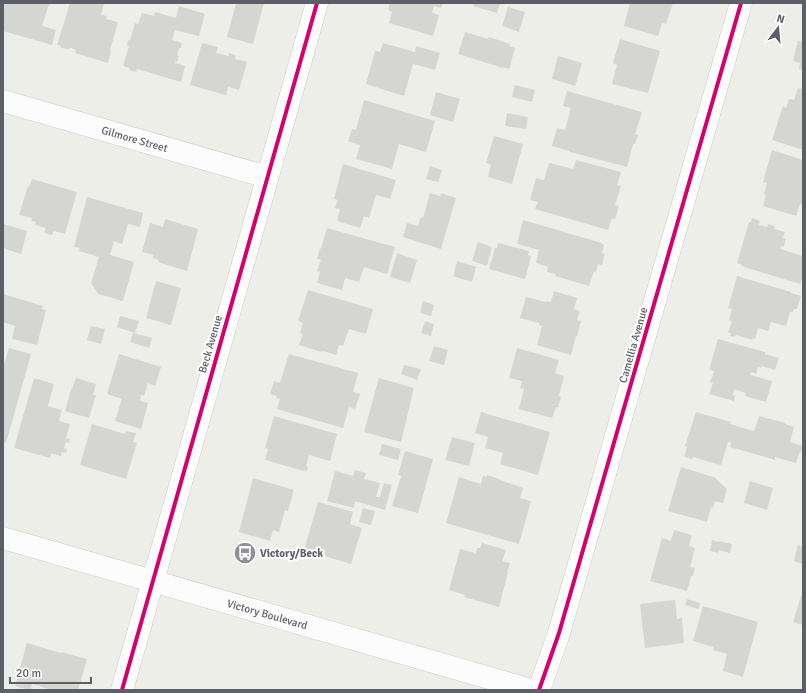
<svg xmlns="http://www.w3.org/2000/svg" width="806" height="693" viewBox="0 0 806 693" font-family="Signika,sans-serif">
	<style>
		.building { fill: #d5d5d2 }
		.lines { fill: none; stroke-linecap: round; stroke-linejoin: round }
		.minor-casing { stroke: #cbcccb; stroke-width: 23 }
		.secondary-casing { stroke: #cbcccc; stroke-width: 23 }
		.minor { stroke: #fcfcfc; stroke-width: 22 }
		.secondary { stroke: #fcfcfc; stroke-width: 22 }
		.cycleway-casing { stroke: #fff; stroke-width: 6 }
		.cycleway { stroke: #d6006c; stroke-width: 4 }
		.labels { text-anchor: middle; stroke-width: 4; stroke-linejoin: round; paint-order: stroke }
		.street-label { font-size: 11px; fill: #5d5f68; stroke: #fff }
		.poi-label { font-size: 11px; font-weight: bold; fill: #5d5f68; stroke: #fff; text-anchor: start }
	</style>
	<rect width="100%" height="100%" fill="#eeeee9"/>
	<g class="building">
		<polygon points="3,3 49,4 42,26 56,30 52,45 3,31"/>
		<polygon points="70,3 104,3 101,15 107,16 106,19 118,22 110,50 111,51 108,63 75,53 76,50 71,48 68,49 61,48 60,45 57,45"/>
		<polygon points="236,3 264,3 253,44 227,37"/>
		<polygon points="390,3 443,3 441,8 434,6 432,13 439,15 433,36 389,23 392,12 388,10"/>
		<polygon points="474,3 500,3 497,13 473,6"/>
		<polygon points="630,3 673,3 666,24 662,23 658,36 624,26"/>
		<polygon points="179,6 205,14 199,36 175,30 172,40 182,43 181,48 179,48 177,55 179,56 177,62 176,61 175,63 185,66 181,82 137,69 136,72 129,70 130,68 123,66 129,46 127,46 128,40 130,40 135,23 138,24 142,13 154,16 155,12 176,18"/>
		<polygon points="508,7 525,12 519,32 502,26"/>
		<polygon points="465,32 488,39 489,37 510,44 509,46 515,48 509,69 503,67 503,68 458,54"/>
		<polygon points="620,39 660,51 648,93 612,84 617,65 613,63"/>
		<polygon points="803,39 803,71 799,69 800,63 793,61 798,41 802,42"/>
		<polygon points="202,43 218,47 216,53 229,56 229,53 236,55 235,59 247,62 239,90 228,87 226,95 190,85"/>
		<polygon points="383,43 415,52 416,46 440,53 435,70 413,64 404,96 366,84 375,51 380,52"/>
		<polygon points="558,56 582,63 575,86 552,79"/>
		<polygon points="515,85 535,90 532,102 512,97"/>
		<polygon points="798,88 803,90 803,150 772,140 783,106 786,108 789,99 794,100"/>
		<polygon points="567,91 642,112 635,134 638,135 635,144 633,144 627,167 570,152 570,151 552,146 557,128 565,130 571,108 563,106"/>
		<polygon points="436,92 460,99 453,122 430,115"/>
		<polygon points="364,100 435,121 426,152 399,144 392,169 356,159 360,145 348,141 352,129 356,130"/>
		<polygon points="507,113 528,117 526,129 505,126"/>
		<polygon points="494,136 523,144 512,184 488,177 491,165 486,163"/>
		<polygon points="772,150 803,160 803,205 800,204 796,216 763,206 766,195 764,194 767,183 763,182"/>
		<polygon points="576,160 621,172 617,185 621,186 615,205 619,206 615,219 612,218 608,230 535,209 538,202 530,200 536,178 544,180 549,163 573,169"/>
		<polygon points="343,164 396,180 390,199 376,195 369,218 364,216 360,228 337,221 340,209 335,208 338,200 334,199"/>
		<polygon points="430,166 442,170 438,182 426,179"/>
		<polygon points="32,179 77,192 65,234 54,231 52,235 44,233 46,228 35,225 36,222 31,221 32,218 19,215 28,186 29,187"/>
		<polygon points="430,193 440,196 441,193 456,198 441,249 403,237 407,223 418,226 421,217 423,218"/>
		<polygon points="87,197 143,213 140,227 128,224 122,244 114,241 110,255 134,262 123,301 98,294 91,283 99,257 79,251 80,248 74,247"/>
		<polygon points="752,218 760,221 759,225 767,227 768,224 775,226 774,229 785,232 783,238 786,239 784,246 781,246 780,249 803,256 803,280 801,280 800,284 741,266 742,265 737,263 749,222 751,222"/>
		<polygon points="165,219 198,229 187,271 158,262 159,260 153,258 153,255 142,252 150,223 163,227"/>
		<polygon points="523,220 602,243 601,244 604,245 602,253 605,254 602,265 598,264 596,272 594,271 589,286 555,276 556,274 547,272 548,267 536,263 539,250 517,244"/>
		<polygon points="3,224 27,231 21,254 3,248"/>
		<polygon points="327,228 395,247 387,274 364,267 359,282 345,278 342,290 317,283 320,272 317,271 321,260 317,259 320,248 321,249"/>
		<polygon points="478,242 492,247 487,266 472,261"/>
		<polygon points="498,243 529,251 528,255 531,256 525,279 489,269 495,248 497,248"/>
		<polygon points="397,253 417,260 410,283 390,277"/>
		<polygon points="457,261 476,267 472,282 453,276"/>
		<polygon points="737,276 791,292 791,293 801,296 797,309 794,309 793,312 790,312 786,326 771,322 768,331 758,328 755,339 753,338 752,340 736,335 735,337 730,336 731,333 728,333 732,321 729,320 732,309 728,308"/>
		<polygon points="156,281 181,288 171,325 146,318"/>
		<polygon points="308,290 373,309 366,334 349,329 343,346 339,345 336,355 323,351 322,352 299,345 303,334 300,333 303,323 298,321"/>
		<polygon points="554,291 577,298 574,309 580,311 577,320 581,321 577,336 576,336 571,355 537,345 542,326 539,325 539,323 520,318 526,297 546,302 547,301 551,302"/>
		<polygon points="3,294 43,306 42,309 46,310 37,345 12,339 15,326 3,322"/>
		<polygon points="423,301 434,305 431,316 420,313"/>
		<polygon points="120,316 139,321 135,333 117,327"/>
		<polygon points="425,321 434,324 431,336 421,333"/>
		<polygon points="91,326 105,329 101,344 87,340"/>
		<polygon points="133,333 152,338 149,348 130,342"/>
		<polygon points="718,339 765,352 765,354 779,358 775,370 762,366 761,368 758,367 756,374 751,372 750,375 772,381 766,402 745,396 746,393 734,389 733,395 735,396 734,401 709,394 713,383 710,382 714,371 709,370"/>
		<polygon points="434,346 448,350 444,365 429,361"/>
		<polygon points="9,348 31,354 6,443 3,442 3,368"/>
		<polygon points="517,348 559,360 555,373 564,376 559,396 561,397 558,407 556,407 552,418 519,409 524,389 520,388 522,381 509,378"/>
		<polygon points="119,354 161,367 155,386 148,383 144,396 141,395 140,401 148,403 141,429 115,421 122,399 107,394"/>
		<polygon points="289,354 358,373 353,392 360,394 355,409 349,407 343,428 277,409 280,399 276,398 277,396 270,394 274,381 280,383"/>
		<polygon points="404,365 421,369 417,380 401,374"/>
		<polygon points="34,378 54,384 48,406 62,410 59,421 70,424 66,438 70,439 69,443 66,442 64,448 67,449 66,453 62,452 61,456 51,453 50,458 14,448"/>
		<polygon points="76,378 96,384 93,395 96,395 89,418 65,411 71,389 72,389"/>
		<polygon points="379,378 414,388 401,442 364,432"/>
		<polygon points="481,412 550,432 538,475 500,464 503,453 485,448 488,437 475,433"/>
		<polygon points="696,412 731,422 730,424 754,431 759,416 785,423 785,424 794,427 790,442 803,446 801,452 800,451 796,463 775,457 775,460 730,447 731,443 728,442 721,465 693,457 692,459 684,457 687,447 685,446"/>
		<polygon points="274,416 337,434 330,461 309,455 306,466 308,467 307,471 305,470 304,471 265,460 268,449 265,448"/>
		<polygon points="92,424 125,434 126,431 136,433 133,442 137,443 126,479 80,465"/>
		<polygon points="452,437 475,443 469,466 445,460"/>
		<polygon points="382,444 401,449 398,460 379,455"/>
		<polygon points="405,451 433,459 418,513 392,506 401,476 398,475"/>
		<polygon points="681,467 716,478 716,479 727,489 723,503 715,501 713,508 711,507 707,522 668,511"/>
		<polygon points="355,470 366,473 364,479 380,483 376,497 380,497 384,483 392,485 385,510 355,501 354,508 327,501 335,471 353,476"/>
		<polygon points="487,475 500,479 500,480 523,488 520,498 531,501 519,544 446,523 459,477 481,484 483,476 487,477"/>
		<polygon points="253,478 294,490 288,511 285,510 279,532 273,530 270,541 239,532"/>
		<polygon points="750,481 773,488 767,510 744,503"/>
		<polygon points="318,502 353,512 350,524 362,528 351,564 304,550"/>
		<polygon points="363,508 375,511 371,525 359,522"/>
		<polygon points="674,530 692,535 689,546 695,548 690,567 695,568 693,576 691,576 687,591 650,581 662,538 671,541"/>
		<polygon points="712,540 719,542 719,541 732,544 730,553 719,550 718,553 710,551"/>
		<polygon points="482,543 506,550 502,561 510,563 507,572 508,572 499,607 464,597 465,595 449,590 460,549 476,553 477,548 480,548"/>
		<polygon points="798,545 803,547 803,564 794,561"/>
		<polygon points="801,596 803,596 803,625 793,622"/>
		<polygon points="687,599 700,603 699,609 685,605"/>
		<polygon points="675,600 677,619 682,618 684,643 645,648 640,604"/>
		<polygon points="703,606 758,622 743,677 723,671 727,654 713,650 714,647 693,641"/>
		<polygon points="27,643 61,653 61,652 87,659 78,690 52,690 32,684 31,690 29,690 15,686"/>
	</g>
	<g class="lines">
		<g class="minor-casing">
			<g id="minor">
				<path id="s1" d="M3 101 267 177"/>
				<polyline points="122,690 317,3"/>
				<polyline points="539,690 559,633 741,3"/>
			</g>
		</g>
		<g class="secondary-casing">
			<g id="secondary">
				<path id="s2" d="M3 538 531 690"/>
			</g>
		</g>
		<use href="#minor" class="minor"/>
		<use href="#secondary" class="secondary"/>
		<g class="cycleway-casing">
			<g id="cycleway">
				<polyline points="122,690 317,3"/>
				<polyline points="539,690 559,633 741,3"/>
			</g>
		</g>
		<use href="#cycleway" class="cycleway"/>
	</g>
	<defs>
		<g id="bus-disc" transform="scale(1.15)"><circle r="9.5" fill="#909195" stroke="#fff"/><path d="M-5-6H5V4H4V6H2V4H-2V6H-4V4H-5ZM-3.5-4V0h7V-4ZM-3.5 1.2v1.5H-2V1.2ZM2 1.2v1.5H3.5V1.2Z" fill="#fff"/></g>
	</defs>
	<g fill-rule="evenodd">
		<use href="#bus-disc" x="245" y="553"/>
	</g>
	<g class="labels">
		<g class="street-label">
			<text dy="4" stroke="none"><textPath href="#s1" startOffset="137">Gilmore Street</textPath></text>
			<text transform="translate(210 344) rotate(-74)" y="4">Beck Avenue</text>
			<text transform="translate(633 345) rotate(-74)" y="4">Camellia Avenue</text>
			<text dy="4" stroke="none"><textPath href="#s2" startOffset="275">Victory Boulevard</textPath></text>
		</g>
		<g class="poi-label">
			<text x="260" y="557">Victory/Beck</text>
		</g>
	</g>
	<rect width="806" height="693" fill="none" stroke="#5d5f68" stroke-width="8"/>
	<g transform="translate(778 28) rotate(16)" stroke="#ffffff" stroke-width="3" paint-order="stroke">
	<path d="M0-3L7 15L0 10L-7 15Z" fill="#5d5f68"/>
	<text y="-6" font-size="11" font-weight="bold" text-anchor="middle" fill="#5d5f68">N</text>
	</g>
	<path d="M10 677v6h81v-6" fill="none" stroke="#5d5f68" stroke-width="2"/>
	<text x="16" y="677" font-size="12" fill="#5d5f68" stroke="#ffffff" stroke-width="3" paint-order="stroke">20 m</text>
</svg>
